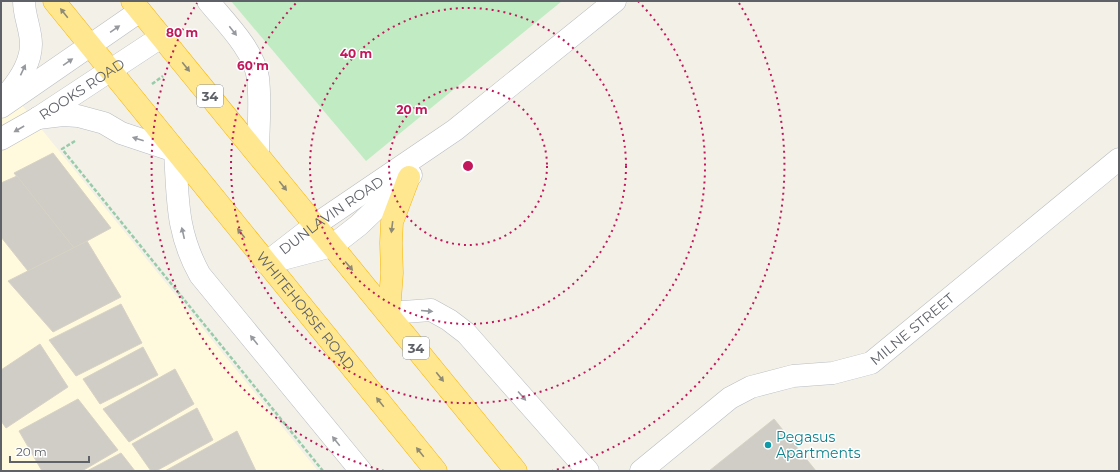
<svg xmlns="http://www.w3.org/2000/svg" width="1120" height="472" viewBox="0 0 1120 472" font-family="Montserrat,sans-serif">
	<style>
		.commercial { fill: #fff9de }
		.green { fill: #c1ebc3 }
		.building { fill: #cfcdc5; stroke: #d7d2c4 }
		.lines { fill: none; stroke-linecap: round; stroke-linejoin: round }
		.minor-casing { stroke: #b9bcc1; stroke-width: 23 }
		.highway-casing { stroke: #f8b400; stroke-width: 23 }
		.path { stroke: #98cba9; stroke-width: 2.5; stroke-dasharray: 4 2; stroke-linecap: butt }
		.minor { stroke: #fff; stroke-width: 22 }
		.highway { stroke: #ffe790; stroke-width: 22 }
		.oneway { fill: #8e8a74 }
		.oneway2 { fill: #96999d }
		.ring { fill: none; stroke: #c2185b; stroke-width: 2; stroke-dasharray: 2 4 }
		.culture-dot { fill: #0f9aa8; stroke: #fff; stroke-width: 1.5 }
		.labels { text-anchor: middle; stroke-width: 3; stroke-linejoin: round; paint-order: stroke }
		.shield { fill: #fff; stroke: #8e9195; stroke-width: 1 }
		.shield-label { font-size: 13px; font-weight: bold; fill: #5e6268 }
		.street-label { font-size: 14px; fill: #5e6268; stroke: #fff }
		.culture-label { font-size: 14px; fill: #0d838f; stroke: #fff; text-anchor: start }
		.centre { fill: #c2185b; stroke: #fff; stroke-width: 2 }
		.ring-label { font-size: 12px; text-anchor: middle; font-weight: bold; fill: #c2185b; stroke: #fff; stroke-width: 3; stroke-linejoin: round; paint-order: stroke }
	</style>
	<rect width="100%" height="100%" fill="#f2f0e7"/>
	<polygon class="commercial" points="1,79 318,471 1,471"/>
	<polygon class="green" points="231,1 562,1 366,161"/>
	<g class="building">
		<polygon points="53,153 111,228 74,248 14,173"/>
		<polygon points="17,176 74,248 28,271 1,237 1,183"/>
		<polygon points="87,241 121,297 53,332 8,281"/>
		<polygon points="121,304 142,343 76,376 49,340"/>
		<polygon points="40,344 68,387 6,428 1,421 1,370"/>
		<polygon points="143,347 158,375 100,404 83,379"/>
		<polygon points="175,369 194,404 129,442 103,409"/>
		<polygon points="78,399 118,450 82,471 42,471 19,431"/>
		<polygon points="197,408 213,440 156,471 151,471 132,444"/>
		<polygon points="774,419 816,471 709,471"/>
		<polygon points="237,431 256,471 165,471"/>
		<polygon points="121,453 135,471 87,471"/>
	</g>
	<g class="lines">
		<g class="minor-casing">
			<g id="minor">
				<path d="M208 1C225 22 254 50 258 78 261 103 258 130 258 155"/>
				<path d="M3 99C16 85 31 65 31 44 31 30 24 16 24 1"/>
				<polyline points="1,107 140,11"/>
				<path d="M38 118 63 115 78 116 104 123 121 133 175 151C178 199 176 232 200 275L361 471"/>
				<path id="s1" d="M1 139 38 118 161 37"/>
				<polyline points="275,261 332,246 359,225 411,175"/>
				<path id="s2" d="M266 263 315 225 455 130 615 1"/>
				<polyline points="389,313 431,310 449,320 466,333 588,471"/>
				<path id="s3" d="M641 471 730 398 751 387 793 376 833 373 871 363 1119 159"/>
			</g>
		</g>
		<g class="highway-casing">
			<g id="highway">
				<path id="s4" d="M54 1 436 471"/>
				<polyline points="132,1 516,471"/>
				<polyline points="389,313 392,273 391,243 392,222 409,177"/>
			</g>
		</g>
		<g class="path">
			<polyline points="152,84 163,76"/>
			<polyline points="75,141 62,149 323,471"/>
		</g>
		<use href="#minor" class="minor"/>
		<use href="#highway" class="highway"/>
	</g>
	<defs><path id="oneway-solid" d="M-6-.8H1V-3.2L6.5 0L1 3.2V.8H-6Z"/></defs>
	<g class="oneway">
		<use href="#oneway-solid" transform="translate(64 13) rotate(-129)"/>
		<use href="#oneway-solid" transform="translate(186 67) rotate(51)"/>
		<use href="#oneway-solid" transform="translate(283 186) rotate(51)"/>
		<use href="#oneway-solid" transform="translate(392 227) rotate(97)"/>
		<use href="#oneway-solid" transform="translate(241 233) rotate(-129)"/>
		<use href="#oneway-solid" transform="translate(349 266) rotate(50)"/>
		<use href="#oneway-solid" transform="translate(440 377) rotate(51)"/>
		<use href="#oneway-solid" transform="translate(380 402) rotate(-129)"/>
		<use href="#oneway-solid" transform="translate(420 452) rotate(-129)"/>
	</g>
	<g class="oneway2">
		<use href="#oneway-solid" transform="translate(115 29) rotate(-35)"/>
		<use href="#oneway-solid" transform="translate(233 31) rotate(52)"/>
		<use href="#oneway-solid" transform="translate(68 62) rotate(-35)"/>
		<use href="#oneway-solid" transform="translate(23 70) rotate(-65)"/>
		<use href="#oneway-solid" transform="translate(19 129) rotate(150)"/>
		<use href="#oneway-solid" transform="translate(138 139) rotate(-162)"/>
		<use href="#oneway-solid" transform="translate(183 233) rotate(-103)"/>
		<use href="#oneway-solid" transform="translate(427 311) rotate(5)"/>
		<use href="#oneway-solid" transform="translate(254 340) rotate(-129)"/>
		<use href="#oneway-solid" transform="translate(522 396) rotate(49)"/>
		<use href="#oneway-solid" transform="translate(336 441) rotate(-129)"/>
	</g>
	<g class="ring">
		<circle cx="468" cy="166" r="79"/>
		<circle cx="468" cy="166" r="158"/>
		<path d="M638 1A237 237 0 1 1 298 1"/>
		<path d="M384 471A316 316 0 0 1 197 3M739 3A316 316 0 0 1 552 471"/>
	</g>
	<circle class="culture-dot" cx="768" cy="445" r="4"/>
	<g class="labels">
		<g class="shield">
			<rect x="197" y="85" width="26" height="22" rx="3"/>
			<rect x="403" y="337" width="26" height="22" rx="3"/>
		</g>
		<g class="shield-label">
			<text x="210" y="101">34</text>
			<text x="416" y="353">34</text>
		</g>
		<g class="street-label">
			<text dy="5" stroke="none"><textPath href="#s1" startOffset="95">ROOKS ROAD</textPath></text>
			<text dy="5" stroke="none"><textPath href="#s2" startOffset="81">DUNLAVIN ROAD</textPath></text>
			<text dy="5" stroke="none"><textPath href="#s4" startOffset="399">WHITEHORSE ROAD</textPath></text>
			<text dy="5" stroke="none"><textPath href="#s3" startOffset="315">MILNE STREET</textPath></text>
		</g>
		<g class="culture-label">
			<text x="776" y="442">Pegasus<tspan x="776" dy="16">Apartments</tspan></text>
		</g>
	</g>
	<circle cx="468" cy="166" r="6" class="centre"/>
	<g class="ring-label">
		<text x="182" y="37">80 m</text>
		<text x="356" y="58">40 m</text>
		<text x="253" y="70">60 m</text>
		<text x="412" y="114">20 m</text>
	</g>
	<rect width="1120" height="472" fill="none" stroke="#5e6268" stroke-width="4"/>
	<path d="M10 456v6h79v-6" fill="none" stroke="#5e6268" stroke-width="2"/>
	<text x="16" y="456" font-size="12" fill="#5e6268" stroke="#ffffff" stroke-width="3" paint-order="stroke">20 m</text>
</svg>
